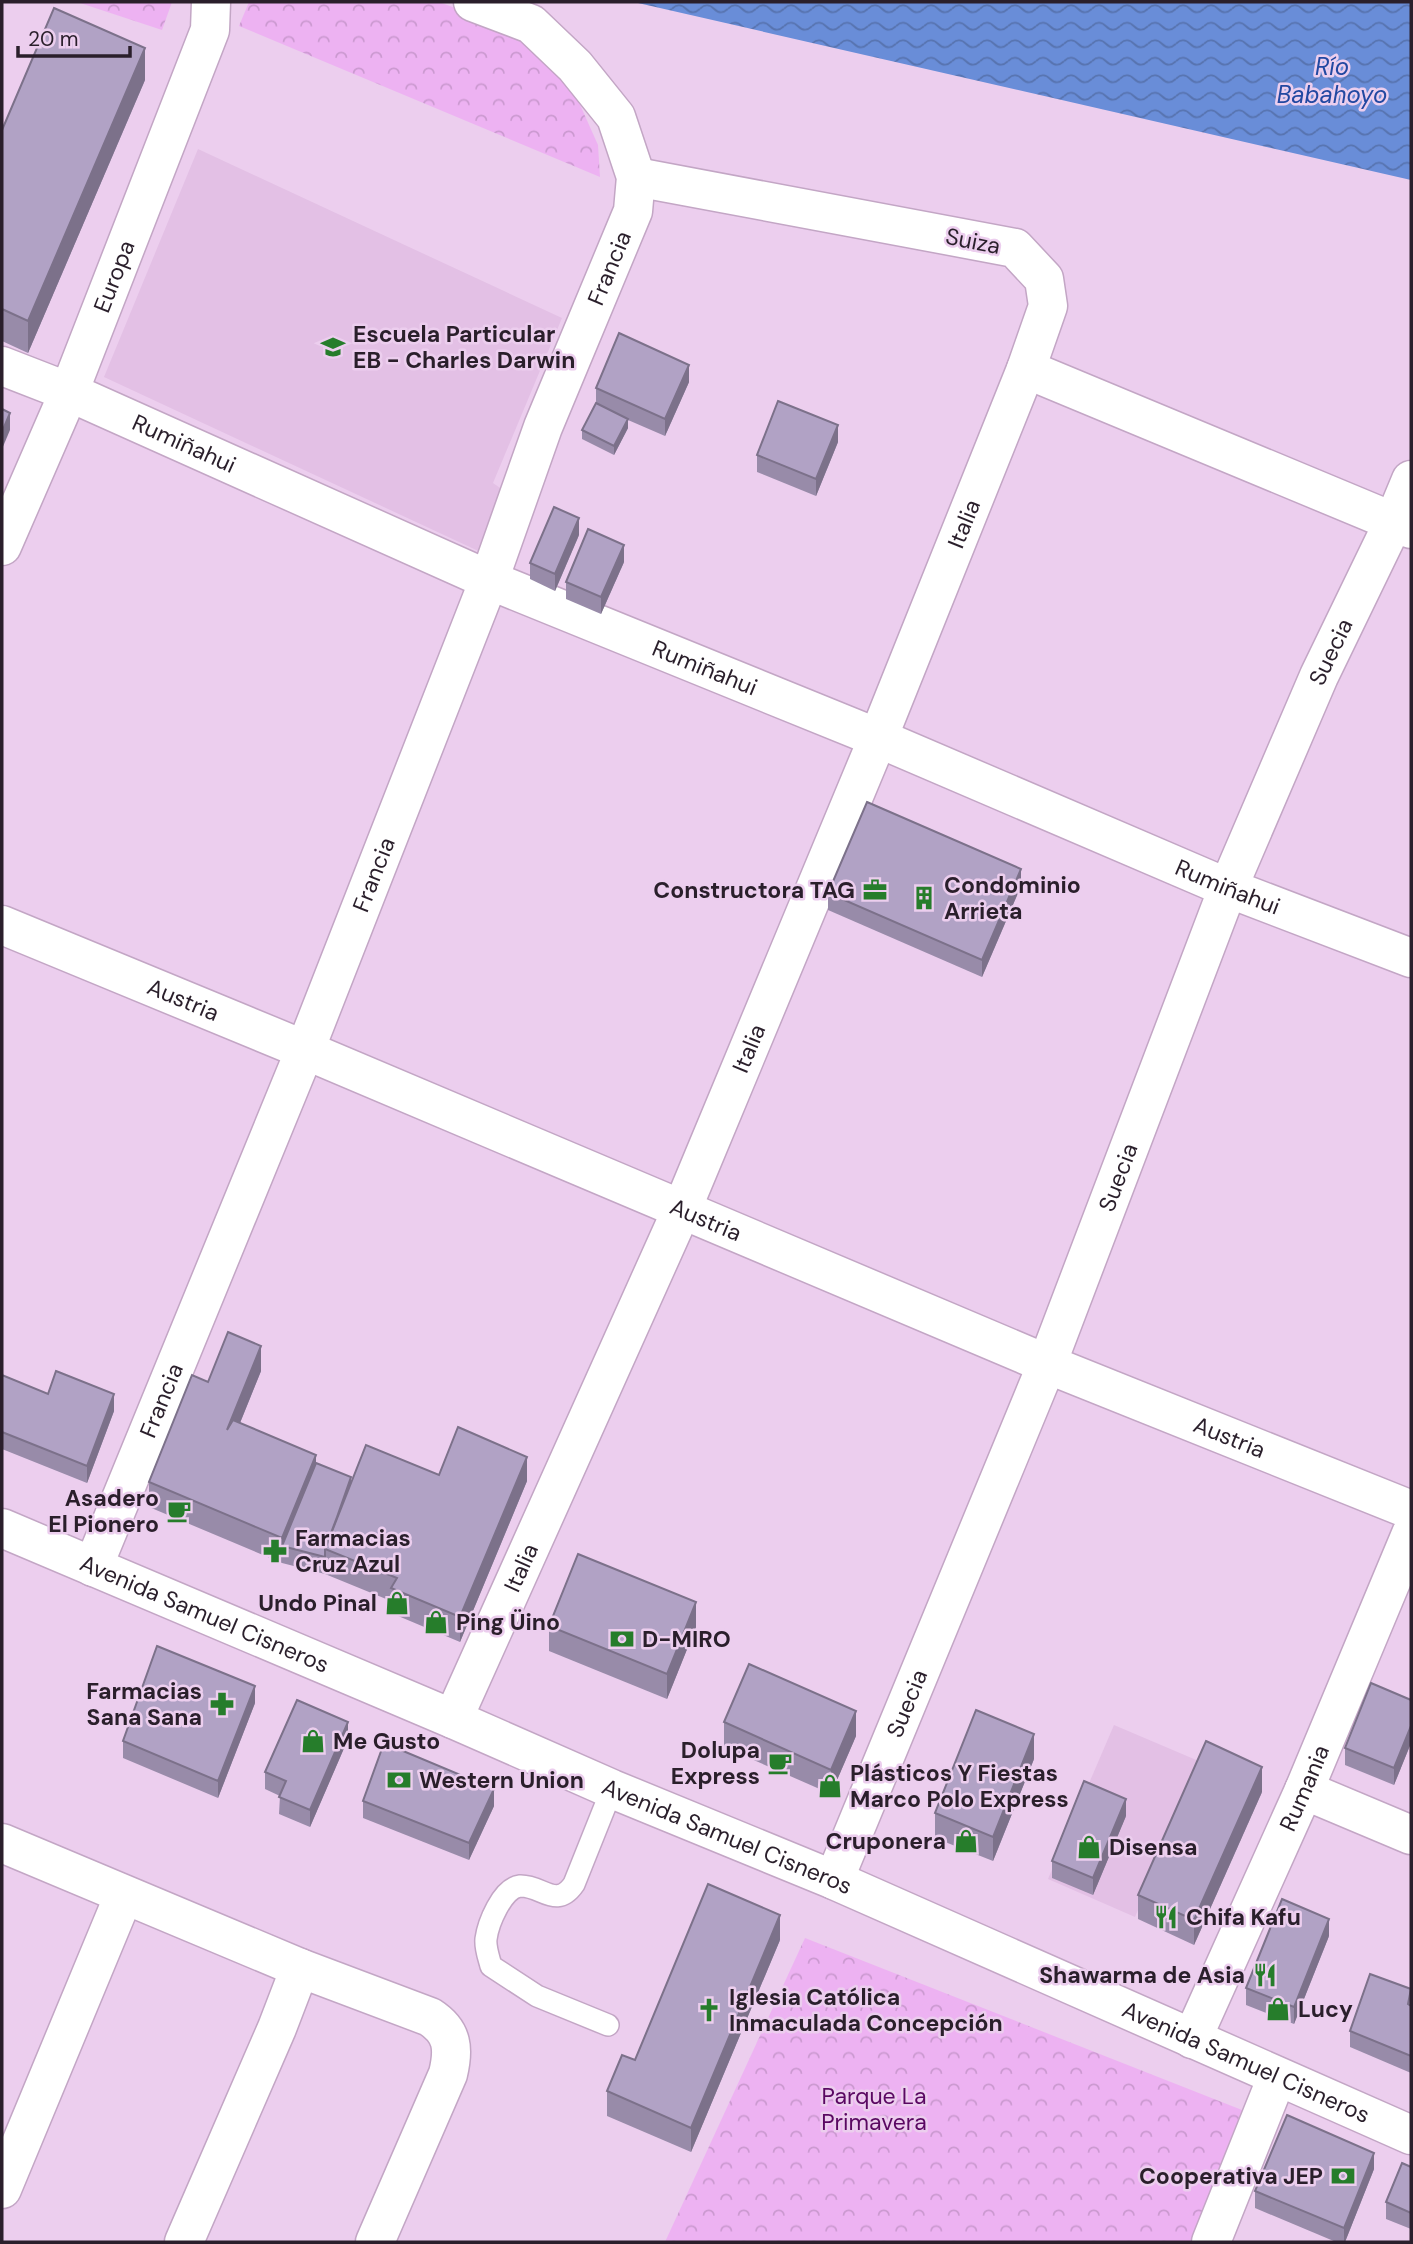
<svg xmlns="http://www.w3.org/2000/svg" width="1413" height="2244" viewBox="0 0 1413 2244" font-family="'DM Sans',sans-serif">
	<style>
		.built { fill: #e3c0e5 }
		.park { fill: url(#park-crowns) }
		.water { fill: url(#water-waves) }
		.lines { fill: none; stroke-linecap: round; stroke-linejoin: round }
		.lane-casing { stroke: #c3a6c5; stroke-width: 24 }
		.street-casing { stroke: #c3a6c5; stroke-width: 41 }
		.secondary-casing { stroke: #c3a6c5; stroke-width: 41 }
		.lane { stroke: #fff; stroke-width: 21 }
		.street { stroke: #fff; stroke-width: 38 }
		.secondary { stroke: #fff; stroke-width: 38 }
		.wall { fill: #988ba9 }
		.shaded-wall { fill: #7c718a }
		.building { fill: #b1a2c5; stroke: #7c718a; stroke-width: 2 }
		.labels { text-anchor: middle; stroke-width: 5; stroke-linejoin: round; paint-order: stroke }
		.street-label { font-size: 23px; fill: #2a1f2b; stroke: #ecceee }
		.poi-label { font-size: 23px; font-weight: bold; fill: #2a1f2b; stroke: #ecceee; text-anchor: start }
		.park-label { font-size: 23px; fill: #5a0862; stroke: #ecceee }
		.water-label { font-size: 24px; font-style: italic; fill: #2248a1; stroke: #ecceee }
	</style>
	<defs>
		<pattern id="park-crowns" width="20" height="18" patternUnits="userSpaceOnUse" patternTransform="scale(1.75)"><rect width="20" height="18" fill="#edb2f2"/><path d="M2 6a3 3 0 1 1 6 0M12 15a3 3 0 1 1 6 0" fill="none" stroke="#cb99d0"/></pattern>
		<pattern id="water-waves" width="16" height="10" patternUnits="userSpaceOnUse" patternTransform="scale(1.75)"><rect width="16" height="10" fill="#698dd8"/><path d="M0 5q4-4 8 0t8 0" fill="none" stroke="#5773af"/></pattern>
	</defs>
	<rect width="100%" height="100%" fill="#ecceee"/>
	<g class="built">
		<polygon points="198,149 562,318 493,483 512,496 487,555 104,377"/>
		<polygon points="1114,1725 1201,1762 1135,1917 1048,1879"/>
	</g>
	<g class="park">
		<polygon points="77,2 172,2 162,30"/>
		<polygon points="249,2 439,2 510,28 573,89 598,145 600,177 239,26"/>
		<polygon points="805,1938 1242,2110 1190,2242 665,2242"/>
	</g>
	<polygon class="water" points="636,2 1411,2 1411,180 638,3"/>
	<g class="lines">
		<g class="lane-casing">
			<path id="lane" d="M608 2025 537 1996 491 1966C489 1958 485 1948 486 1939 488 1924 502 1888 520 1886 542 1885 556 1910 574 1884L612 1789"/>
		</g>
		<g class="street-casing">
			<g id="street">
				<path id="s1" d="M2 366 69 392 489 580 878 738 1228 888 1411 958"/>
				<polyline points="1026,369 1411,529"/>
				<path id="s2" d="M2 925 305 1050 1047 1364 1411 1510"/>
				<path id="s3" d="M453 1719 682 1209 878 738 1026 369 1048 306 1044 279 1015 248 636 177"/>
				<polyline points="1304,1790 1411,1835"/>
				<path d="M2 1843 300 1968 430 2017C453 2032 454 2049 448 2074L375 2242"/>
				<path id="s4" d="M834 1880 1047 1364 1228 888 1319 676 1394 521 1411 480"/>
				<polyline points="2,2189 124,1895"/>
				<polyline points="184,2242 277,2028 300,1968"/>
				<polyline points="1211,2242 1277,2077"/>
			</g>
		</g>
		<g class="secondary-casing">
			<g id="secondary">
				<path id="s5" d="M2 546 69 392 210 30 211 2"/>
				<path id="s6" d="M2 1528 453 1719 612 1789 834 1880 1411 2135"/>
				<path id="s7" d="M93 1567 305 1050 489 580 543 427 633 211 636 177 616 117 575 66 531 24 473 2"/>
				<path id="s8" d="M1192 2039 1304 1790 1411 1534"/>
			</g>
		</g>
		<use href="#lane" class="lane"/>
		<use href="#street" class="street"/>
		<use href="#secondary" class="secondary"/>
	</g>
	<g class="wall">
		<polygon points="145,80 28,353 2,341 2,130"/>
		<polygon points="689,382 665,436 628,420 628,428 614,455 582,439 582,430 596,403 596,388"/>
		<polygon points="838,442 816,496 757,472 757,455"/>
		<polygon points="579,535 555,591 530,579 530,563"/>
		<polygon points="624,562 601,614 566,599 566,582"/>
		<polygon points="1021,886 982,977 828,910 828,893"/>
		<polygon points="261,1371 240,1423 316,1463 351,1485 439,1475 527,1481 460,1642 391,1613 391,1601 325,1574 282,1563 149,1507 149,1482 208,1382"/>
		<polygon points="2,1375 48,1394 114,1411 87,1483 2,1449"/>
		<polygon points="549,1626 696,1627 667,1699 549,1651"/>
		<polygon points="1411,1700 1411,1743 1394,1785 1345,1765 1345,1748"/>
		<polygon points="255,1703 218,1798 123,1758 123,1741"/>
		<polygon points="724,1722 856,1736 831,1794 724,1747"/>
		<polygon points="348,1739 310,1827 279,1814 280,1796 265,1789 265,1772"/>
		<polygon points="1034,1759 993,1861 935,1838 935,1813"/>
		<polygon points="1262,1792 1194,1945 1138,1919 1138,1895"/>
		<polygon points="363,1801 494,1806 469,1860 363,1818"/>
		<polygon points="1126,1816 1093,1895 1052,1878 1052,1861"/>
		<polygon points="1329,1936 1294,2024 1246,2005 1246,1988"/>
		<polygon points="780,1940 691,2152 607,2116 607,2091 635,2060"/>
		<polygon points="1411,1989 1411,2073 1350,2047 1350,2031"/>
		<polygon points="1411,2167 1411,2229 1386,2219 1386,2202"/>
		<polygon points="1374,2169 1345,2242 1336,2242 1255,2208 1255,2191"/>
	</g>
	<g class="shaded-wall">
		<polygon points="145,48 145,80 28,353 28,321"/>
		<polygon points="689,365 689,382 665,436 665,419"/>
		<polygon points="10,413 10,430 2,449 2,432"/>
		<polygon points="628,419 628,428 614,455 614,446"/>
		<polygon points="838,425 838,442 816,496 816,479"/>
		<polygon points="579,518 579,535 555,591 555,574"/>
		<polygon points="624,545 624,562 601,614 601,597"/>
		<polygon points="1021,869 1021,886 982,977 982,960"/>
		<polygon points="261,1346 261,1371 227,1455 227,1430"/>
		<polygon points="114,1394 114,1411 87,1483 87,1466"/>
		<polygon points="316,1455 316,1480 282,1546 282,1563 282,1538"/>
		<polygon points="527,1457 527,1481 460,1642 460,1617"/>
		<polygon points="351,1477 351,1493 327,1550"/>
		<polygon points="696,1602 696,1627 667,1699 667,1674"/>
		<polygon points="255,1686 255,1703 218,1798 218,1781"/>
		<polygon points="856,1711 856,1736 831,1794 831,1770"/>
		<polygon points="348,1722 348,1739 310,1827 310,1810"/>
		<polygon points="1411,1726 1411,1743 1394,1785 1394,1768"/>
		<polygon points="1034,1734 1034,1759 993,1861 993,1837"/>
		<polygon points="1262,1767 1262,1792 1194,1945 1194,1920"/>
		<polygon points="494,1789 494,1806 469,1860 469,1843"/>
		<polygon points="1126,1799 1126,1816 1093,1895 1093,1878"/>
		<polygon points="780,1915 780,1940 691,2152 691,2128"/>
		<polygon points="1329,1919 1329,1936 1294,2024 1294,2007"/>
		<polygon points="1374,2153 1374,2169 1345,2242 1344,2242 1344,2228"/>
	</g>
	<g class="building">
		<polygon points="54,8 145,48 28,321 2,309 2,130"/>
		<polygon points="619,333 689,365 665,419 596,388"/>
		<polygon points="778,401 838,425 816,479 757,455"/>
		<polygon points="596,403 628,419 614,446 582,430"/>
		<polygon points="2,409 10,413 2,432"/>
		<polygon points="554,507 579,518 555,574 530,563"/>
		<polygon points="588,529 624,545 601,597 566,582"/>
		<polygon points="867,802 1021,869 982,960 828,893"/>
		<polygon points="228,1332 261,1346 227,1430 233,1420 316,1455 282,1538 149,1482 192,1375 208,1382"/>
		<polygon points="56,1371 114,1394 87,1466 2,1432 2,1375 48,1394"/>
		<polygon points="458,1427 527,1457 460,1617 391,1588 397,1578 325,1549 366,1445 439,1475"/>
		<polygon points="316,1463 351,1477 337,1517 325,1549 325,1557 282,1546"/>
		<polygon points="578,1554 696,1602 667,1674 549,1626"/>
		<polygon points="157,1646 255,1686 218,1781 123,1741"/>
		<polygon points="749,1664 856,1711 831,1770 724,1722"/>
		<polygon points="1371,1683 1411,1700 1411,1726 1394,1768 1345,1748"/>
		<polygon points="297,1700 348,1722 310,1810 279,1797 286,1781 265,1772"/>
		<polygon points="976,1710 1034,1734 993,1837 935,1813"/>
		<polygon points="1206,1741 1262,1767 1194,1920 1138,1895"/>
		<polygon points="384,1743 494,1789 469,1843 363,1801"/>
		<polygon points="1084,1781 1126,1799 1093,1878 1052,1861"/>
		<polygon points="708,1884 780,1915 691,2128 607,2091 622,2055 635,2060"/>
		<polygon points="1282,1899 1329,1919 1294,2007 1246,1988"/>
		<polygon points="1370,1974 1411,1989 1408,2004 1411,2006 1411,2056 1350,2031"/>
		<polygon points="1287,2115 1374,2153 1344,2228 1255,2191"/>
		<polygon points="1402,2163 1411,2167 1411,2213 1386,2202"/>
	</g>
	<defs>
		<g id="school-bare" transform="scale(1.89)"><path d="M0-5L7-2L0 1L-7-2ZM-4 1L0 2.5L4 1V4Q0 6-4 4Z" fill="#267d2b" stroke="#ecceee" stroke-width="2.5" paint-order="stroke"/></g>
		<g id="office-bare" transform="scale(1.89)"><path d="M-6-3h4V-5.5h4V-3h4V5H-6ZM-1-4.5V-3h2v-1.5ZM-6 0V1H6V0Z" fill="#267d2b" stroke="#ecceee" stroke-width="2.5" paint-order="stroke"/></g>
		<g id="building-bare" transform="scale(1.89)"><path d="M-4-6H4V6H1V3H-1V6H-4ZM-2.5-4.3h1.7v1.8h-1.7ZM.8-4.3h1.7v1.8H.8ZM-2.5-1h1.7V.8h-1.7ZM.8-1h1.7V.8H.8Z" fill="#267d2b" stroke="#ecceee" stroke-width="2.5" paint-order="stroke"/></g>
		<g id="cafe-bare" transform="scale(1.89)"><path d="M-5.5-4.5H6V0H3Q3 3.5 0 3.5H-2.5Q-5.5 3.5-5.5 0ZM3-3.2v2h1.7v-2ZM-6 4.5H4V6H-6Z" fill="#267d2b" stroke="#ecceee" stroke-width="2.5" paint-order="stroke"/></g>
		<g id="pharmacy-bare" transform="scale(1.89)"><path d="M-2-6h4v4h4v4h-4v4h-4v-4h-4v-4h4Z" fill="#267d2b" stroke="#ecceee" stroke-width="2.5" paint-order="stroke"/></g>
		<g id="shop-bare" transform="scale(1.89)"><path d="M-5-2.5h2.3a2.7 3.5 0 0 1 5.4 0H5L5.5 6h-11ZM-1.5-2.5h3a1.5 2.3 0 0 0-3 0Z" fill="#267d2b" stroke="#ecceee" stroke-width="2.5" paint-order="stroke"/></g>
		<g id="bank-bare" transform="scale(1.89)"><path d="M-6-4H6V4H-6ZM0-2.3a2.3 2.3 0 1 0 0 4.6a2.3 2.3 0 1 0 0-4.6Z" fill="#267d2b" stroke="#ecceee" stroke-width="2.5" paint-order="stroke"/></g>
		<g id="restaurant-bare" transform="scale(1.89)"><path d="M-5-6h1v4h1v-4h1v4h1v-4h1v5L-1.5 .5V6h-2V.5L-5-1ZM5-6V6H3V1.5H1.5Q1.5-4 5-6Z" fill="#267d2b" stroke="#ecceee" stroke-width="2.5" paint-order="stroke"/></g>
		<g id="church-bare" transform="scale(1.89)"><path d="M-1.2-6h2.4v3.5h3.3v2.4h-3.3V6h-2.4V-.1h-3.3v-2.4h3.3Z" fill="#267d2b" stroke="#ecceee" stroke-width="2.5" paint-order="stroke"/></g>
	</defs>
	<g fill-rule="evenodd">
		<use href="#school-bare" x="333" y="347"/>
		<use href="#office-bare" x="875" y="890"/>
		<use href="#building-bare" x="924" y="898"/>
		<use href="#cafe-bare" x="179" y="1511"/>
		<use href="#pharmacy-bare" x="275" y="1551"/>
		<use href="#shop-bare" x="397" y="1603"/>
		<use href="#shop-bare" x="436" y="1622"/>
		<use href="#bank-bare" x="622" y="1639"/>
		<use href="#pharmacy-bare" x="222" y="1704"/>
		<use href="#shop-bare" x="313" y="1741"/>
		<use href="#cafe-bare" x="780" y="1763"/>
		<use href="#bank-bare" x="399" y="1780"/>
		<use href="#shop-bare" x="830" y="1786"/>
		<use href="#shop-bare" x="966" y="1841"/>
		<use href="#shop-bare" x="1089" y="1847"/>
		<use href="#restaurant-bare" x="1166" y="1917"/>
		<use href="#restaurant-bare" x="1265" y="1975"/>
		<use href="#shop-bare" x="1278" y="2009"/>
		<use href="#church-bare" x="709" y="2010"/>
		<use href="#bank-bare" x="1343" y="2176"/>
	</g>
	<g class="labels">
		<g class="street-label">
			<text transform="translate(973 241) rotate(11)" y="8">Suiza</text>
			<text dy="8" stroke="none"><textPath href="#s7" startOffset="1398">Francia</textPath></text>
			<text dy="8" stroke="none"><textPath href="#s5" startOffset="292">Europa</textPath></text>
			<text dy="8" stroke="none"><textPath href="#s1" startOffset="198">Rumiñahui</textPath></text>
			<text dy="8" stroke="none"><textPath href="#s3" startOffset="1300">Italia</textPath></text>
			<text dy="8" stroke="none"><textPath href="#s4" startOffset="1325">Suecia</textPath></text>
			<text dy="8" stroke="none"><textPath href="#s1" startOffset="765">Rumiñahui</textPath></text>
			<text dy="8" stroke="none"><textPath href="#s7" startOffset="747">Francia</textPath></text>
			<text dy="8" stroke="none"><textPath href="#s1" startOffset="1332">Rumiñahui</textPath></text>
			<text dy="8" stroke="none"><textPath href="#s2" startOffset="196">Austria</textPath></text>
			<text dy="8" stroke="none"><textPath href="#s3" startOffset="733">Italia</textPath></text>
			<text dy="8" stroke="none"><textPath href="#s4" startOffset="758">Suecia</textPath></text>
			<text dy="8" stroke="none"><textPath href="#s2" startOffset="763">Austria</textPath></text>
			<text dy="8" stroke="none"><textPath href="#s7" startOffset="180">Francia</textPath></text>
			<text dy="8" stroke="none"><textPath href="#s2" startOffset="1330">Austria</textPath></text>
			<text dy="8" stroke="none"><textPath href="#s3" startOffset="166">Italia</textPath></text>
			<text dy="8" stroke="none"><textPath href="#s6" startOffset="220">Avenida Samuel Cisneros</textPath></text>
			<text dy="8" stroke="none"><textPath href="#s4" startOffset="191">Suecia</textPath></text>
			<text dy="8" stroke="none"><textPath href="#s8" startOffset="275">Rumania</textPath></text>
			<text dy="8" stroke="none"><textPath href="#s6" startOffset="788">Avenida Samuel Cisneros</textPath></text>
			<text dy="8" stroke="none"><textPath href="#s6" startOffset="1354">Avenida Samuel Cisneros</textPath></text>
		</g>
		<g class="poi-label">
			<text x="353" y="342">Escuela Particular<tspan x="353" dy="26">EB - Charles Darwin</tspan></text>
			<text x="944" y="893">Condominio<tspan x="944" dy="26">Arrieta</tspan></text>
			<text x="855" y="898" text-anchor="end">Constructora TAG</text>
			<text x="159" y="1506" text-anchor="end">Asadero<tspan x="159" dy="26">El Pionero</tspan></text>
			<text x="295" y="1546">Farmacias<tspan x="295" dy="26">Cruz Azul</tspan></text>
			<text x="377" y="1611" text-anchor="end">Undo Pinal</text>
			<text x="456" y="1630">Ping Üino</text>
			<text x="642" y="1647">D-MIRO</text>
			<text x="202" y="1699" text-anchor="end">Farmacias<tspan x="202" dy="26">Sana Sana</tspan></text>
			<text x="333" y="1749">Me Gusto</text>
			<text x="760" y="1758" text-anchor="end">Dolupa<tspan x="760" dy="26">Express</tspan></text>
			<text x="850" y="1781">Plásticos Y Fiestas<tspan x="850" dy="26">Marco Polo Express</tspan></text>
			<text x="419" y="1788">Western Union</text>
			<text x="946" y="1849" text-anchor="end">Cruponera</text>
			<text x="1109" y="1855">Disensa</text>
			<text x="1186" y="1925">Chifa Kafu</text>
			<text x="1245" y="1983" text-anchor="end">Shawarma de Asia</text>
			<text x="729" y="2005">Iglesia Católica<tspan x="729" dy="26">Inmaculada Concepción</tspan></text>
			<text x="1298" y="2017">Lucy</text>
			<text x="1323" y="2184" text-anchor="end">Cooperativa JEP</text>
		</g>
		<g class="park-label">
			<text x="874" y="2104">Parque La<tspan x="874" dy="26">Primavera</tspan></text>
		</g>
		<g class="water-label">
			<text x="1332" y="75">Río<tspan x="1332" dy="28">Babahoyo</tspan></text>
		</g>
	</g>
	<rect width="1413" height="2244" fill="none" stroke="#2a1f2b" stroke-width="7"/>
	<path d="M18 46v10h112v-10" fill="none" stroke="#2a1f2b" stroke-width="3.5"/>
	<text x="28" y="46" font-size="21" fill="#2a1f2b" stroke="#ecceee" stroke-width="5" paint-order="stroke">20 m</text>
</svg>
